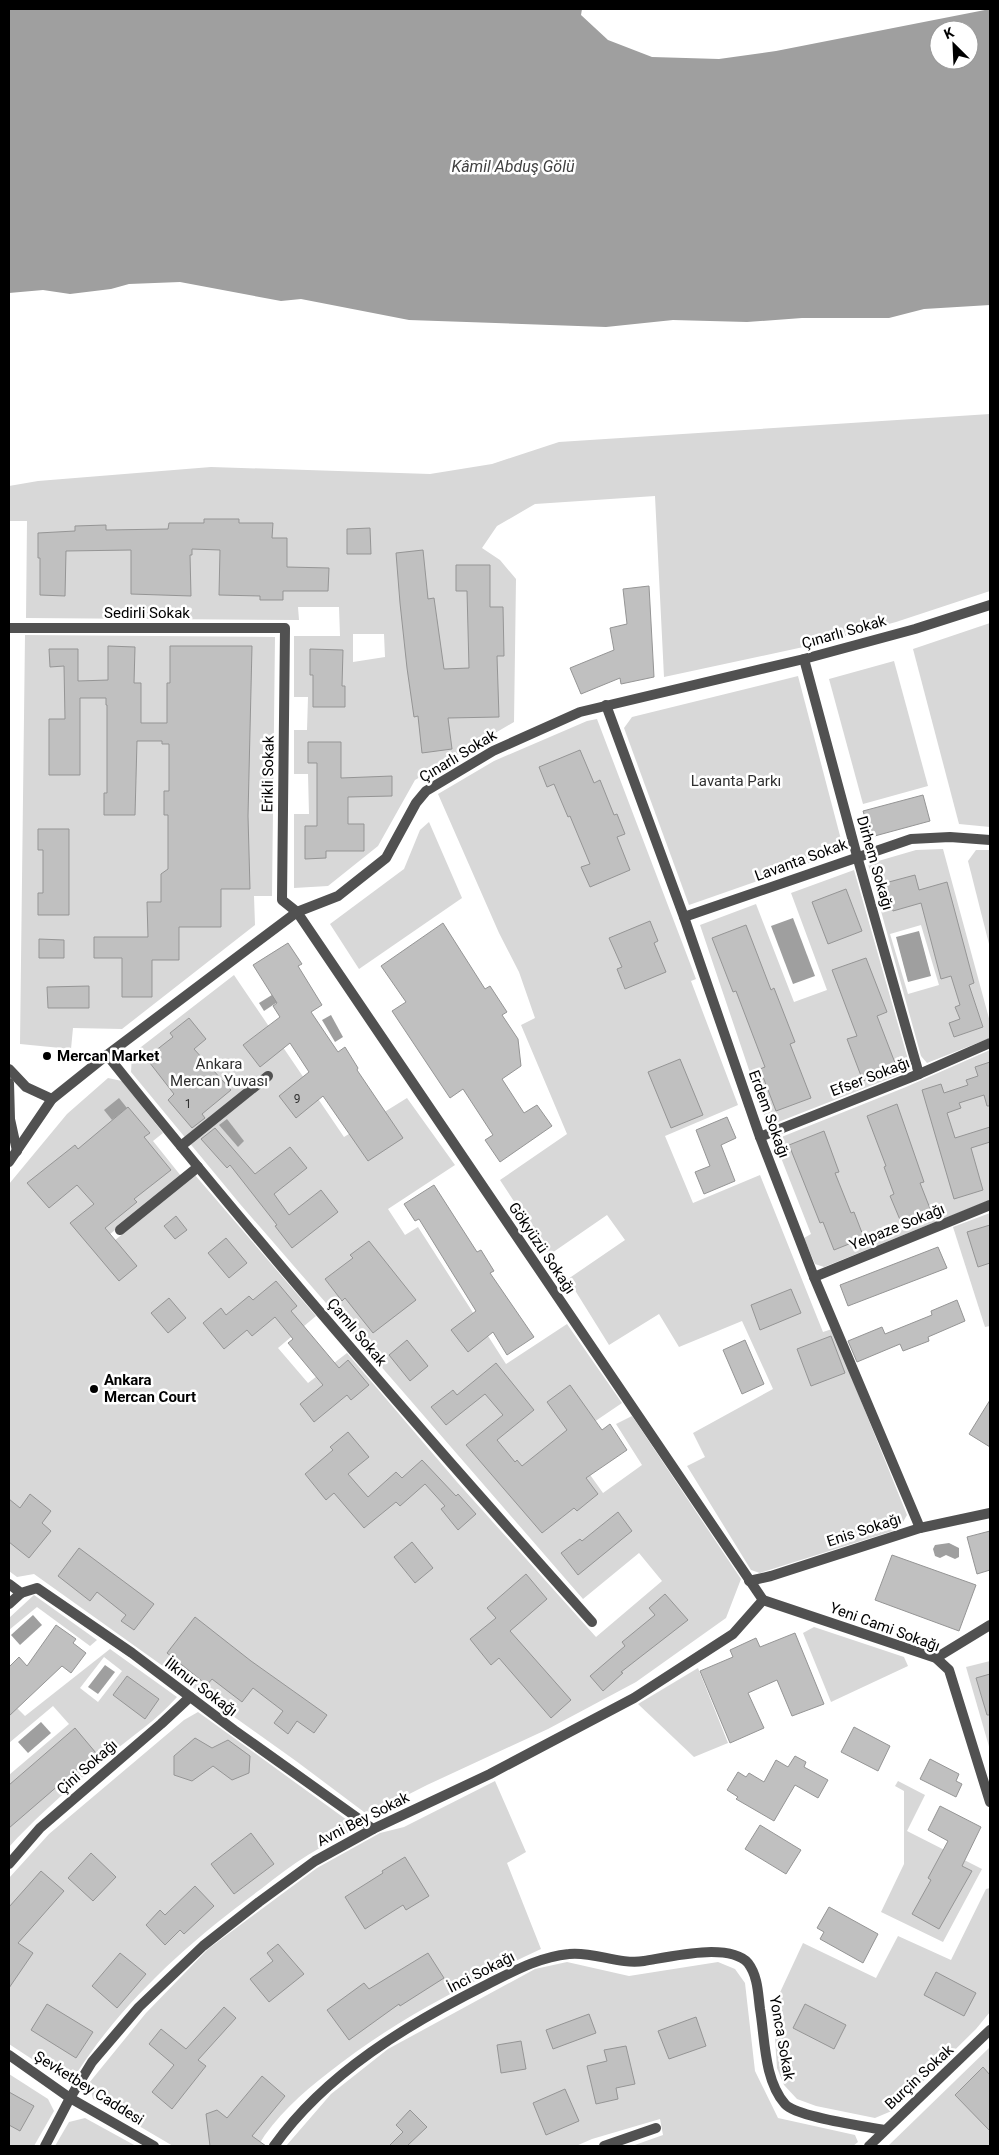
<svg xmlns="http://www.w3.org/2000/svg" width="999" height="2155" viewBox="0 0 999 2155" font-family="Roboto,sans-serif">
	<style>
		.green { fill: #d8d8d8; fill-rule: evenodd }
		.water { fill: #9f9f9f; fill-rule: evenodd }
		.building { fill: #c0c0c0; stroke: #959595 }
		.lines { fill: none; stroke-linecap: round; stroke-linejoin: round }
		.minor { stroke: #515151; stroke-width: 10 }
		.poi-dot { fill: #000; stroke: #fff; stroke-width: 2 }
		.labels { text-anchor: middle; stroke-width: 5; stroke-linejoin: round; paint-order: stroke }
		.number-label { font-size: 12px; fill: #303030 }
		.street-label { font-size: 15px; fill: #000; stroke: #fff }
		.park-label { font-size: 15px; fill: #2f2f2f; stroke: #fff }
		.poi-label { font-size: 15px; font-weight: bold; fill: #000; stroke: #fff; text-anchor: start }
		.water-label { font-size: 16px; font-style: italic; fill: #404040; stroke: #fff }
	</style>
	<rect width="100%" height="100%" fill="#fff"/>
	<g class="green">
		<path d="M990 414V591L896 622 808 646 664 677 655 496 535 504 497 526 482 548 500 560 516 579 514 722 415 780 378 846 328 886 294 888V814H309L308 774H294V730H307L308 697H294V636H340L339 607H298L299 620 26 618 27 521H9V486L38 481 211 467 430 474 492 464 559 442ZM353 634H384L385 657 353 662Z"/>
		<polygon points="990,623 990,827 959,824 913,649"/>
		<polygon points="25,635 275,637 272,896 254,896 255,925 122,1029 73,1028 71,1049 20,1044"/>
		<polygon points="894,661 928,786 863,804 829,679"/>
		<polygon points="798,676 844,851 689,905 624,728 632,717"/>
		<polygon points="597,719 696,979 691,981 738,1105 665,1136 693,1203 760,1175 823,1332 832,1329 907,1515 899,1529 760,1573 751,1570 687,1466 705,1457 693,1433 773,1389 742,1321 679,1347 659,1314 609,1345 568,1279 625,1240 607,1215 549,1255 500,1180 567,1134 521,1025 535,1018 519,972 499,933 438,794 494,761 587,721"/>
		<polygon points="429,822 462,898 359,969 330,924 404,869 420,830"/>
		<path d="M943 849 990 1022V1038L927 1063 921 1056 868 864 916 850ZM921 925 939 985 908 994 890 934Z"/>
		<polygon points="976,850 990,850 990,948 968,861"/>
		<polygon points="854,870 911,1070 768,1126 700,925 756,904 794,1002 827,990 791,893"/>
		<polygon points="234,975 344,1137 407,1098 455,1165 388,1209 405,1235 418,1227 506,1364 567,1324 622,1403 566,1441 603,1493 642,1465 616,1424 632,1416 741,1579 726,1618 636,1682 548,1729 427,1785 368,1815 296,1761 34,1574 17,1577 9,1571 9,1184 67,1114 108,1078 122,1081 163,1133 153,1141 181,1176 109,1235 114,1241 195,1175 316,1316 278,1348 308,1383 347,1353 457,1482 596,1637 662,1581 639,1553 583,1599 240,1204 131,1072 132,1054"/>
		<polygon points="990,1050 990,1200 824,1267 815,1264 804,1238 811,1234 774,1140 906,1087"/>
		<polygon points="990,1213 990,1326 985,1327 953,1227"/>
		<polygon points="34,1595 97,1640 90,1646 37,1607 9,1630 9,1618"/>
		<polygon points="814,1627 904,1657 908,1666 831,1702 803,1633"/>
		<path d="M110 1649 177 1697C156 1721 132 1736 108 1756 73 1785 39 1814 9 1847V1775L69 1724 53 1706 9 1743V1700L25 1716ZM104 1657 122 1671 98 1702 80 1688Z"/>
		<polygon points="990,1661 990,1750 966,1667"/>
		<polygon points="698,1668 728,1743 694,1757 638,1704"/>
		<path d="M198 1712 358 1828C341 1837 324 1845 308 1855 292 1865 276 1877 261 1889 188 1942 117 2006 70 2084L9 2044V1878L49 1834 184 1720Z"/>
		<path d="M495 1781 526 1852 507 1863 541 1949C466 1984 393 2021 328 2073 302 2093 275 2117 258 2146H173L93 2099 89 2083 146 2013 208 1949 317 1868 380 1833 404 1827Z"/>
		<polygon points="898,1781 925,1795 907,1831 982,1869 943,1942 881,1912 904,1864 904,1791 895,1786"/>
		<polygon points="990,1888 990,2012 976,2029 894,2110 875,2118 816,2106 797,2099 784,2085 777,2068 774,2024 776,2001 803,1943 876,1978 898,1936 951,1960 986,1889"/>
		<polygon points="567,1962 629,1976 718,1962 735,1969 745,1983 755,2071 778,2118 855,2135 858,2142 853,2146 632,2146 663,2135 660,2119 592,2139 576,2146 286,2146 331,2094 388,2049 535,1969"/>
		<polygon points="990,2047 990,2146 888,2146"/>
		<polygon points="9,2074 48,2099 54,2111 34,2146 9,2146"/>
		<polygon points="85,2118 136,2146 55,2146 69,2122"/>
	</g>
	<g class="water">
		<path d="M9 9H582L581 15 608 40 652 57 719 59 776 51 990 9V305L924 309 889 318H802L747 322 673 320 606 327 409 320 301 299 281 301 180 282 129 284 111 289 70 294 43 290 9 293ZM939 30H969V60H939Z"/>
		<polygon points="793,918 815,976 793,984 771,926"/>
		<polygon points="919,931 931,976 908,982 896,937"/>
		<polygon points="280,990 285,997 264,1011 259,1003"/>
		<polygon points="331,1015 343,1037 335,1042 322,1020"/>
		<polygon points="119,1098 127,1108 112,1120 104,1110"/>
		<polygon points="227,1119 244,1141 238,1147 219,1125"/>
		<polygon points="949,1543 959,1548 959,1557 955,1559 946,1555 940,1558 935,1556 933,1549 935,1545"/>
		<polygon points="33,1615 42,1625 20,1645 11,1635"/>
		<polygon points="105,1665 115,1672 98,1694 88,1687"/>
		<polygon points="41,1722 51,1733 28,1753 18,1742"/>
	</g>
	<g class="building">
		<polygon points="204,519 239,519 239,523 273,523 272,538 287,538 287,567 329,568 328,591 283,591 283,600 260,600 260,596 219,595 220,550 192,549 192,555 190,555 191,596 131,594 131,550 66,551 65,596 40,595 40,558 38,558 38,533 75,531 75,526 106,525 106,530 168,529 169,523 204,523"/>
		<polygon points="370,528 371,554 347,554 347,529"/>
		<polygon points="423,550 428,599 434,598 444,669 469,668 467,591 456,591 456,565 490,565 490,607 503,607 504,656 497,656 499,717 448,718 452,749 422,753 418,716 414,717 407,668 400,603 396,553"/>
		<polygon points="649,586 654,677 621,684 620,678 581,694 570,668 614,650 610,628 627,624 623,589"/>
		<polygon points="108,646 135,647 134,683 141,683 141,723 167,723 167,683 170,683 170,646 252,646 248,816 250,889 221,889 221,927 179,927 179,960 152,960 152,997 122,997 122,958 94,958 94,937 148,937 147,902 161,902 161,874 168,869 168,815 164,815 164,791 169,791 169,744 162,744 162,741 137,741 135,815 104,815 104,793 107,793 107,705 106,705 106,698 80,698 80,775 49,775 49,719 65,719 64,666 50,667 49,649 78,649 78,681 108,680"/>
		<polygon points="310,649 343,650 342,686 345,686 345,707 313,707 313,675 310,675"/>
		<polygon points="308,742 341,742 341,778 392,776 392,796 348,797 348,824 364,824 364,851 326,851 326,858 305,859 305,826 317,826 317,763 308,763"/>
		<polygon points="580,750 594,783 600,780 614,815 617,814 625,834 617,837 630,870 590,887 581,867 590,864 570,816 568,817 554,784 547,787 539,767"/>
		<polygon points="923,795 930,821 871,837 863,811"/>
		<polygon points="38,829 69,829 69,915 38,915 38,893 43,893 43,850 38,850"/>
		<polygon points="915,875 919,890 947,882 974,983 969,985 983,1027 954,1037 949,1023 960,1019 955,1007 960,1005 951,976 941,979 921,903 893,911 885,883"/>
		<polygon points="846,889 862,931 828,944 812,902"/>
		<polygon points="650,921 658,941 654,943 666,972 625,989 617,969 622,967 609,938"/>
		<polygon points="443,923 485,989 490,986 507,1012 502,1015 518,1039 521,1066 502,1079 524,1113 537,1105 552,1126 500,1162 485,1140 493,1135 463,1089 450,1098 392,1011 406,1002 381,966"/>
		<polygon points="746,925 771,990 774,988 795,1042 790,1044 811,1098 776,1111 760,1069 765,1067 736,991 733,992 712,938"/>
		<polygon points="39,939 64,940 64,958 39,958"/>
		<polygon points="288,943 302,964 298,966 322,1005 311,1012 338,1052 345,1047 358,1068 357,1070 403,1138 368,1161 323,1096 296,1118 279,1096 309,1072 290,1043 260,1067 243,1045 280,1017 273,1006 277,1003 253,965"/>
		<polygon points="866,958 887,1012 877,1016 897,1068 863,1081 847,1039 857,1036 832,970"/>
		<polygon points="89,986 89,1008 48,1008 47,987"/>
		<polygon points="189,1018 206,1039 194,1049 231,1090 202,1114 205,1118 192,1128 168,1100 174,1094 146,1058 173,1037 170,1033"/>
		<polygon points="680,1059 703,1115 671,1128 648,1072"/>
		<polygon points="990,1062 990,1106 987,1106 984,1095 959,1103 961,1108 947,1113 955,1138 990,1127 990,1142 971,1148 983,1190 954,1199 922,1090 941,1084 944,1093 968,1085 966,1080 978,1076 975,1067"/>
		<polygon points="897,1104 924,1182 920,1183 931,1211 901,1222 890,1196 894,1194 884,1167 886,1166 867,1116"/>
		<polygon points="128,1107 150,1133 144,1137 171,1170 134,1199 137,1202 105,1228 137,1266 119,1281 70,1223 94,1204 77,1185 49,1208 27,1183 75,1145 78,1149"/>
		<polygon points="727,1117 736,1138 721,1145 735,1181 704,1194 695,1172 710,1166 696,1130"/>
		<polygon points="215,1128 255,1174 290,1147 307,1168 274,1194 289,1215 321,1190 338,1212 292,1248 275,1226 277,1225 230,1165 227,1168 201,1139"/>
		<polygon points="824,1131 839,1172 835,1173 851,1213 854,1212 864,1238 834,1250 823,1222 820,1223 789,1145"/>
		<polygon points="434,1185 477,1252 481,1250 494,1271 490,1273 534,1337 507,1355 493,1332 468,1352 451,1330 476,1311 419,1219 415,1221 404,1204"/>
		<polygon points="176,1216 187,1230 175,1239 164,1226"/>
		<polygon points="990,1225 990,1263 978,1267 967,1232"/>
		<polygon points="226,1238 247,1263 229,1278 208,1253"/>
		<polygon points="369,1241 416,1300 373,1333 345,1298 342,1301 325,1279 353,1258 350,1255"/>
		<polygon points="938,1247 947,1268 848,1306 840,1285"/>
		<polygon points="276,1281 297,1306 291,1311 339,1368 348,1360 369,1385 351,1400 347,1395 314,1422 300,1404 323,1385 288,1343 293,1339 275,1317 252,1336 247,1330 224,1349 203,1323 221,1308 226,1315 249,1296 253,1300"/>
		<polygon points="791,1289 801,1313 760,1330 751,1305"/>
		<polygon points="169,1298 186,1318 168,1333 151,1313"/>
		<polygon points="957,1300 965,1321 928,1337 929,1341 903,1351 900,1344 857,1362 848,1341 882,1327 885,1334 932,1315 931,1311"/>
		<polygon points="831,1336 845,1373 811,1386 797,1349"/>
		<polygon points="407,1340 428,1366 410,1381 389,1355"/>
		<polygon points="745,1340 764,1384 742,1394 723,1350"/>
		<polygon points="496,1363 534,1410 497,1440 515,1462 517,1460 522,1466 567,1430 547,1402 570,1385 602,1430 610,1424 627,1450 586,1478 598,1494 577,1511 574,1508 542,1533 466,1445 503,1415 485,1394 446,1425 431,1407 453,1390 457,1395"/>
		<polygon points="990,1400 990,1447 969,1434"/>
		<polygon points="348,1432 369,1457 348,1474 368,1497 396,1472 402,1478 422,1460 456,1496 458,1494 476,1514 458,1530 441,1509 445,1506 425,1484 400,1506 396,1502 364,1528 334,1493 326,1500 305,1474 333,1450 330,1447"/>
		<polygon points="30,1494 51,1511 42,1523 51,1531 29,1558 9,1542 9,1499 20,1508"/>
		<polygon points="618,1512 632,1531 578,1575 561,1553 580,1539 582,1541"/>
		<polygon points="990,1531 990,1570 977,1574 967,1537"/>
		<polygon points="412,1542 433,1568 415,1583 394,1557"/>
		<polygon points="79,1548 154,1604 134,1630 121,1621 126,1615 97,1592 90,1601 58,1576"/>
		<polygon points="892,1555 976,1585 959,1631 875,1600"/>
		<polygon points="526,1574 547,1599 510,1631 571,1700 551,1718 499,1658 491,1665 470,1639 496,1618 487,1608"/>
		<polygon points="665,1594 688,1620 621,1672 623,1673 603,1691 590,1676 625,1646 622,1642 655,1615 649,1608"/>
		<polygon points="195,1617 251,1661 327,1715 314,1733 297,1721 288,1734 274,1723 283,1711 253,1688 242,1702 212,1679 207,1685 167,1653"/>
		<polygon points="56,1625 76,1639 73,1643 86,1653 71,1673 62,1666 9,1716 9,1667 19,1657 27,1666"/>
		<polygon points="795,1633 824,1704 792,1716 777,1680 748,1693 764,1728 730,1743 700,1671 733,1657 730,1650 756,1638 760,1647"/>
		<polygon points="990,1674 990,1715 987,1715 976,1678"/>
		<polygon points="127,1676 159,1699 145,1719 113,1695"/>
		<polygon points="854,1727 890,1746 878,1771 841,1752"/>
		<polygon points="75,1728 96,1753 9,1828 9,1785"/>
		<polygon points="195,1738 212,1748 228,1740 250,1756 249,1773 232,1780 213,1766 192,1781 174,1775 174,1756"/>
		<polygon points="795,1756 806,1762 804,1767 828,1780 818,1798 795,1785 774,1821 736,1799 738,1797 727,1790 738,1772 746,1777 749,1773 764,1782 776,1760 788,1767"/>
		<polygon points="930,1759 959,1774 956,1781 962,1784 956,1797 920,1779"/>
		<polygon points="940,1806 981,1827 962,1866 972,1871 939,1929 912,1914 931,1880 928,1878 948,1841 928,1830"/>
		<polygon points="760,1825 801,1850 786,1874 745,1849"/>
		<polygon points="251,1833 274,1864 234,1894 211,1864"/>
		<polygon points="91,1853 116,1877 93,1901 68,1878"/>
		<polygon points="405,1857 429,1896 406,1910 403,1905 365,1929 345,1897 383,1873 382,1871"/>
		<polygon points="41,1871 64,1891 18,1943 33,1953 9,1988 9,1907"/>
		<polygon points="195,1886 214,1906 184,1934 180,1930 165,1945 146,1925 160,1910 165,1915"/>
		<polygon points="829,1907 878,1934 863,1963 820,1939 824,1932 817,1928"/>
		<polygon points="278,1944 304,1974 269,2002 250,1979 273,1961 267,1953"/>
		<polygon points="120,1953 146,1974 117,2008 92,1986"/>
		<polygon points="428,1953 444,1978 400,2006 399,2004 349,2040 327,2010 364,1983 369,1989"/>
		<polygon points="936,1972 976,1993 964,2016 924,1995"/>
		<polygon points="47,2004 93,2032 76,2058 31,2030"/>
		<polygon points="805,2004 846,2025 834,2049 793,2028"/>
		<polygon points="224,2007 236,2018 198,2060 206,2066 172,2109 152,2092 174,2065 149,2044 161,2029 186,2049"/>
		<polygon points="589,2014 596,2033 553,2049 546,2030"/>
		<polygon points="696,2017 706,2046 669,2059 658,2031"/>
		<polygon points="521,2041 526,2069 501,2073 497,2045"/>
		<polygon points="626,2046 635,2084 616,2088 618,2099 596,2104 587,2066 607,2061 604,2050"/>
		<polygon points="983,2067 990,2075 990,2131 955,2095"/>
		<polygon points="262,2076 285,2096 252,2136 266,2146 210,2146 206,2114 217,2110 227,2118"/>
		<polygon points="565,2089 579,2121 546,2135 533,2103"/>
		<polygon points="9,2092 34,2106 20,2131 9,2125"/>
		<polygon points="410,2110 427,2127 407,2146 389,2146 403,2132 396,2125"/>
	</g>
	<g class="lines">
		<g class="minor">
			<polyline points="9,628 285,628 282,900 297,912 763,1600"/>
			<polyline points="804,659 857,856 919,1074"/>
			<polyline points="606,705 684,917 760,1137 814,1277 920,1528"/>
			<polyline points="684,917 911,839 950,837 990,840"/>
			<path d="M107 1055C262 1249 426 1437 592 1622"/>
			<polyline points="9,1069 26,1087 52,1099"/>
			<polyline points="9,1083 10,1119 17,1151"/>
			<polyline points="760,1137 919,1074 990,1043"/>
			<polyline points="181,1146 268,1076"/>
			<polyline points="9,1162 52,1099 107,1055 297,912 338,896 386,858 416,803 426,791 493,751 580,712 804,659 915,629 990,605"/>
			<polyline points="120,1230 198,1167"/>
			<polyline points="814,1277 990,1205"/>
			<polyline points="749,1581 771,1576 920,1528 990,1513"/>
			<polyline points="9,1584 21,1593 37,1588 132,1653 234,1730 373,1829"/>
			<polyline points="763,1600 936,1658 949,1670 990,1802"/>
			<polyline points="9,1604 21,1593"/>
			<polyline points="936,1658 990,1625"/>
			<polyline points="9,1864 40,1828 161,1724 190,1697"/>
			<polyline points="9,2055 70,2098 154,2146"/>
			<polyline points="45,2146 70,2098 92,2062 139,2007 203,1946 259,1902 315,1861 373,1829 490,1774 634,1698 733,1634 763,1600"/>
			<path d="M274 2146C326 2073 408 2024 488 1984 514 1971 539 1957 569 1954 593 1951 619 1965 644 1961 669 1957 729 1942 748 1963 758 1976 758 1994 760 2009 765 2039 764 2080 785 2104 796 2117 864 2126 884 2130"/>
			<polyline points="604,2146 656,2128"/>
			<polyline points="869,2146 990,2030"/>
		</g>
	</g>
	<g class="poi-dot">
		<circle cx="47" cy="1056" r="5"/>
		<circle cx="94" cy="1389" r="5"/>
	</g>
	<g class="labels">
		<g class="number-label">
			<text x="297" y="1103">9</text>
			<text x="188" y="1108">1</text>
		</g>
		<g class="street-label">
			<text x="147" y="618">Sedirli Sokak</text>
			<text transform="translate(844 632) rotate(-16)" y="5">Çınarlı Sokak</text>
			<text transform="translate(458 756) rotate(-31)" y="5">Çınarlı Sokak</text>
			<text transform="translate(268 774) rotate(-89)" y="5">Erikli Sokak</text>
			<text transform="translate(801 860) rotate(-20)" y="5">Lavanta Sokak</text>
			<text transform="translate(875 863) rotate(74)" y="5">Dirhem Sokağı</text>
			<text transform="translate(870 1077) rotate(-21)" y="5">Efser Sokağı</text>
			<text transform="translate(769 1114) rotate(70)" y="5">Erdem Sokağı</text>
			<text transform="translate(897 1227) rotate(-22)" y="5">Yelpaze Sokağı</text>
			<text transform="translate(542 1248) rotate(56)" y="5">Gökyüzü Sokağı</text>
			<text transform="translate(357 1332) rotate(50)" y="5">Çamlı Sokak</text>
			<text transform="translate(864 1530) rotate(-18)" y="5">Enis Sokağı</text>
			<text transform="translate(885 1627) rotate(20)" y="5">Yeni Cami Sokağı</text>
			<text transform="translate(201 1687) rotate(37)" y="5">İlknur Sokağı</text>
			<text transform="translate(87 1767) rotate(-41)" y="5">Çini Sokağı</text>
			<text transform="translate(363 1819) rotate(-27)" y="5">Avni Bey Sokak</text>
			<text transform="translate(481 1972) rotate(-27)" y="5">İnci Sokağı</text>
			<text transform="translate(782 2038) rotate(80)" y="5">Yonca Sokak</text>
			<text transform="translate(919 2077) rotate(-43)" y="5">Burçin Sokak</text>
			<text transform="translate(89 2088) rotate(32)" y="5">Şevketbey Caddesi</text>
		</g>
		<g class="park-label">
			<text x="736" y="786">Lavanta Parkı</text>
			<text x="219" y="1069">Ankara<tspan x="219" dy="17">Mercan Yuvası</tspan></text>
		</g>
		<g class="poi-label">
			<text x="57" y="1061">Mercan Market</text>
			<text x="104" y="1385">Ankara<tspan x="104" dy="17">Mercan Court</tspan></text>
		</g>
		<g class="water-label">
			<text x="513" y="172">Kâmil Abduş Gölü</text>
		</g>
	</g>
	<rect width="999" height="2155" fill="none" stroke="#000000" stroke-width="20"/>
	<g transform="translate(954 45) rotate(336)"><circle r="24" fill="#ffffff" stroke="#999999"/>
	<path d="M0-4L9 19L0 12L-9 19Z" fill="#000000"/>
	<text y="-8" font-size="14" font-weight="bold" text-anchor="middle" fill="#000000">K</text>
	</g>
</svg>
